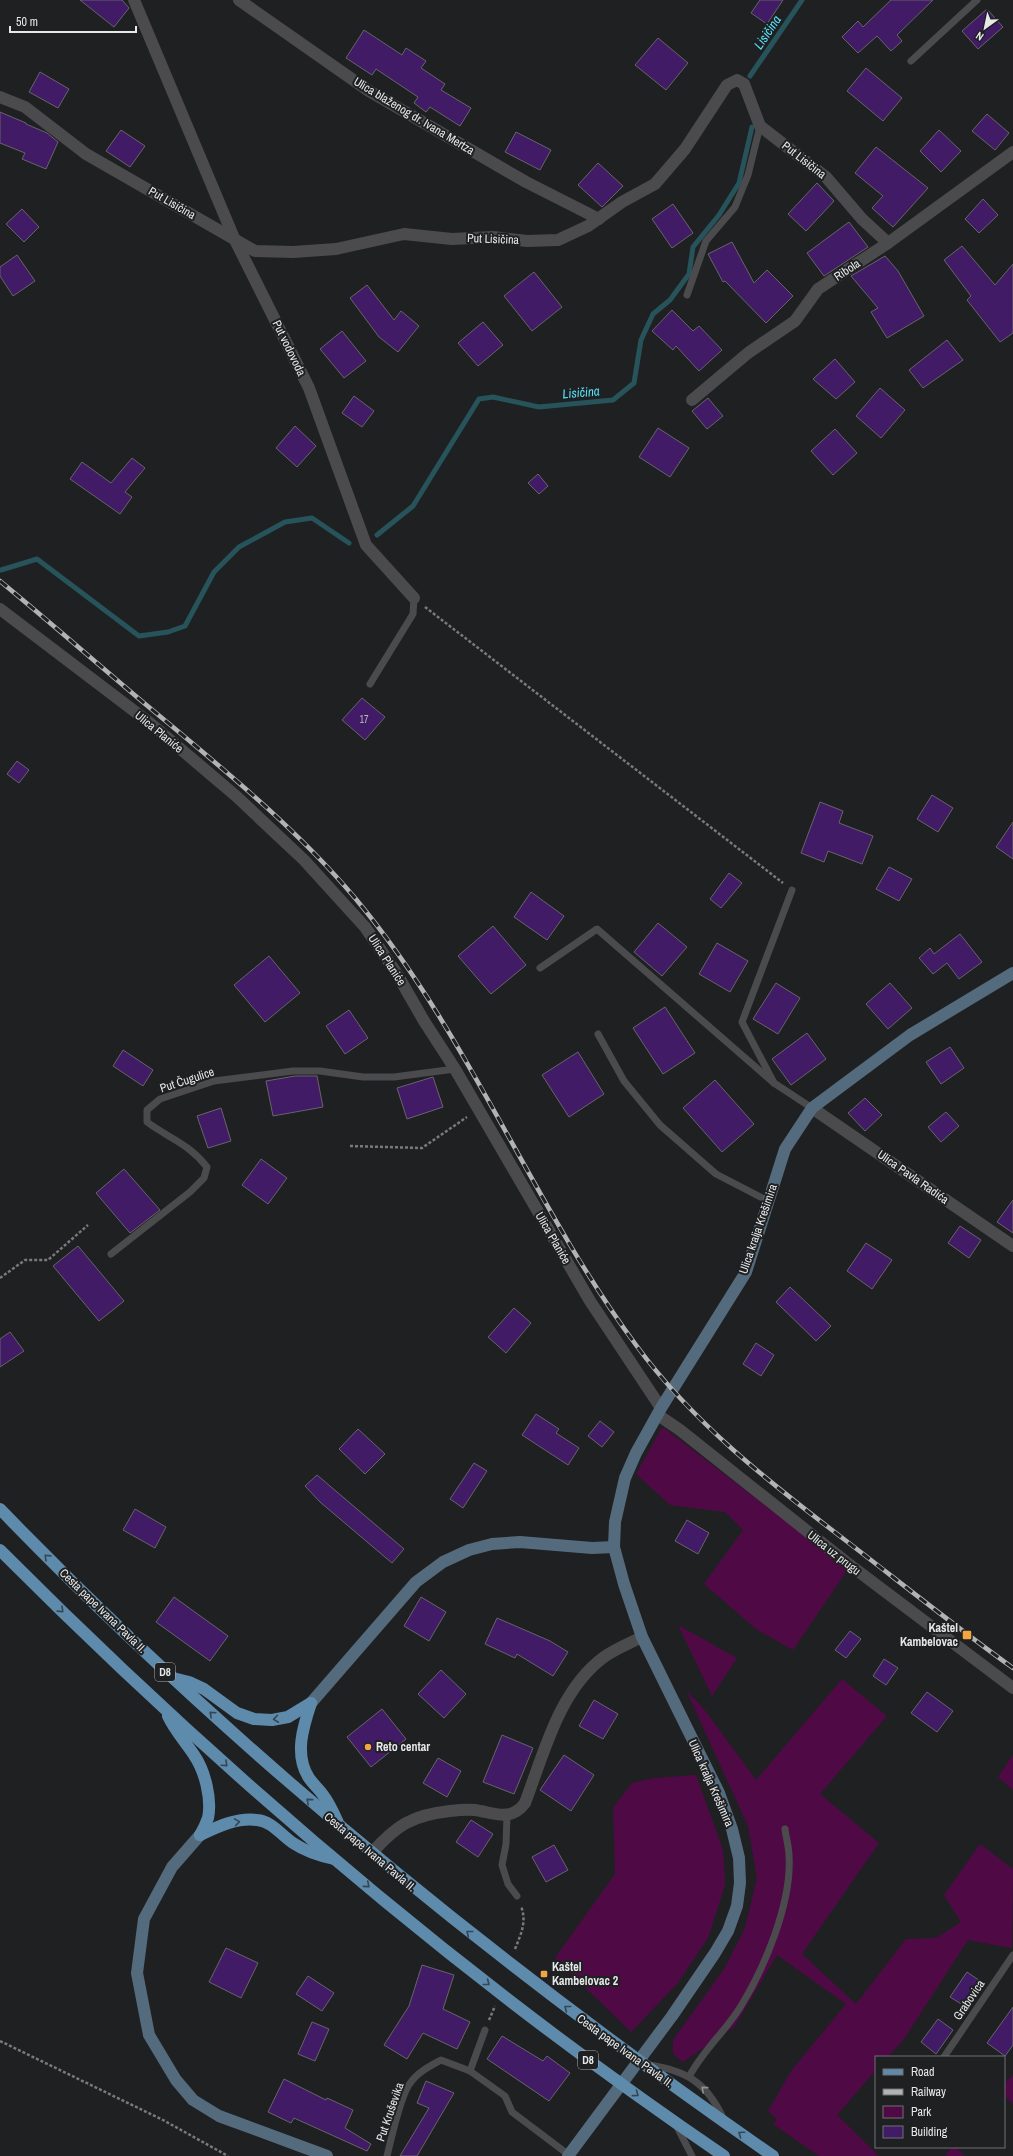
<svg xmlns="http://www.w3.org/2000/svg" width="1013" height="2156" viewBox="0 0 1013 2156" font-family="'Archivo Narrow',sans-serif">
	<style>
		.green { fill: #4f0a46 }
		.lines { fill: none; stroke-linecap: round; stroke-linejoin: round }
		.stream { stroke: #27535b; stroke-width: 5 }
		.building { fill: #411b65; stroke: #666568 }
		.path { stroke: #797a7c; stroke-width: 2.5; stroke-dasharray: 3 2; stroke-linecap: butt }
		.lane { stroke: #4b4b4e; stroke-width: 7 }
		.street { stroke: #4b4b4e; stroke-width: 12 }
		.secondary { stroke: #546b7d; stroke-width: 12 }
		.primary { stroke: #5e8bac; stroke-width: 12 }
		.rail-casing { stroke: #b2b3b4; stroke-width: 4.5 }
		.rail { stroke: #1f2022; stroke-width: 3; stroke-dasharray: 9; stroke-linecap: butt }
		.oneway { stroke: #354552 }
		.oneway2 { stroke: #919294 }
		.poi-dot { fill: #f3a443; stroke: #1f2022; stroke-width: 1.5 }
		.labels { text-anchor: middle; stroke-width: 4; stroke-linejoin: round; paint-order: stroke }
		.number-label { font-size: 10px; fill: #beb5c8 }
		.shield { fill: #1f2022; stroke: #abacad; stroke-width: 1 }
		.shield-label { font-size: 11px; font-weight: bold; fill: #e7e8e9 }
		.street-label { font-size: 12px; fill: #e7e8e9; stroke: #1f2022 }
		.poi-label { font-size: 12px; font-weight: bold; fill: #e7e8e9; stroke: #1f2022; text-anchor: start }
		.water-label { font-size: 13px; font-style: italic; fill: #57e4fc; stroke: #1f2022 }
	</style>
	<rect width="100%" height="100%" fill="#1f2022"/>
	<g class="green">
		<polygon points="664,1428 848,1569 793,1650 756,1629 704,1584 743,1530 725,1512 670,1505 636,1474 661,1429"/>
		<polygon points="678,1625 737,1658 712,1696"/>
		<polygon points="842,1679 887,1716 820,1794 879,1843 802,1954 856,2004 906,1939 936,1938 961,1922 944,1895 980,1844 1013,1869 1012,1948 968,1940 904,2039 888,2057 876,2057 876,2070 837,2115 879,2156 819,2156 773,2124 777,2119 768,2111 791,2071 846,2004 777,1955 734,2027 683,2062 673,2054 673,2040 724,1969 745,1928 757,1878 748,1826 686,1690 704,1709 756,1780"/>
		<polygon points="1013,1755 1013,1790 998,1777"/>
		<polygon points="696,1775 723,1850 725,1885 708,1938 677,1984 631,2032 555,1958 615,1874 613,1808 632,1783 654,1778"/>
		<polygon points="1013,2075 1013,2104 1004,2095 1004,2084"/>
		<polygon points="952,2147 955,2147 965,2156 945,2156"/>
	</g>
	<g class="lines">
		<g class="stream">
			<polyline points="750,76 802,0"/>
			<polyline points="377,535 413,506 479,399 493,397 539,407 613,400 634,383 641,340 653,314 670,300 689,274 693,247 719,215 739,183 752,127"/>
			<polyline points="1,570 37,559 139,636 168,632 185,626 214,572 239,547 285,522 312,518 349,543"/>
		</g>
	</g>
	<g class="building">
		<polygon points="80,0 122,0 129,8 114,27"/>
		<polygon points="760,0 783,0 767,24 751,13"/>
		<polygon points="891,0 933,0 897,35 902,41 891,51 877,36 858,53 842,37 858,21 863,27"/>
		<polygon points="987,9 1003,27 978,49 962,31"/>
		<polygon points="364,30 402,55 406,48 426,61 421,68 445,84 441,90 471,108 460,126 430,107 426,112 414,103 418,97 376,69 372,75 346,58"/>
		<polygon points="658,38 688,63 666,90 635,65"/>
		<polygon points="866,68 902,98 883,121 847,91"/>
		<polygon points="40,72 69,89 58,108 29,92"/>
		<polygon points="0,112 26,123 26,124 47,133 58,142 46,169 22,159 25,153 0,143"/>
		<polygon points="987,114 1009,133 995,150 972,131"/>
		<polygon points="121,130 145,146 130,167 106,151"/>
		<polygon points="939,130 961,151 941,172 920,151"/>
		<polygon points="516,132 551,150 540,170 505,152"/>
		<polygon points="876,147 928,188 893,227 872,208 883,196 855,173"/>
		<polygon points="598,163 623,186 602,207 578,185"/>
		<polygon points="817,183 834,201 806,231 788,214"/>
		<polygon points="983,199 998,215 979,233 965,219"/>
		<polygon points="673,204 693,233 672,248 652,219"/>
		<polygon points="22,209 39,227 24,242 6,224"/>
		<polygon points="849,222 868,247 824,276 807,253"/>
		<polygon points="732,242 754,283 767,270 793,296 766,323 725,281 723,282 708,254"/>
		<polygon points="962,246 995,285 1013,264 1013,333 1000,342 967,300 971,296 944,260"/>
		<polygon points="17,255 35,281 13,296 0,276 0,267"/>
		<polygon points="885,256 898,271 924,316 887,338 871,312 878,308 851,276"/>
		<polygon points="534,272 562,307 532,331 504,296"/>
		<polygon points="367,285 394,320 401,311 419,326 398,352 379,337 350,298"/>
		<polygon points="672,310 693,331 699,326 722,350 699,371 676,346 673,350 652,331"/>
		<polygon points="483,322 503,345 478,366 458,343"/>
		<polygon points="342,331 366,361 344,378 320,349"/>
		<polygon points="947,340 963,360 923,388 909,370"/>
		<polygon points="835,359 855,382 836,399 813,379"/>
		<polygon points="880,388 905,410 881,438 856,416"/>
		<polygon points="354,396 374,411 362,427 342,413"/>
		<polygon points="708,398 723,416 707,429 692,411"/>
		<polygon points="295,426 316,446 297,467 276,448"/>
		<polygon points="658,428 689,448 670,477 639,457"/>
		<polygon points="835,429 857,453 833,475 811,451"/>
		<polygon points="132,458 145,468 125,492 132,497 120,514 70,479 82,462 111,483"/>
		<polygon points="538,474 548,486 539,494 528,483"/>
		<polygon points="362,698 385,717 365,740 342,720"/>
		<polygon points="17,761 29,770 19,783 7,774"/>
		<polygon points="932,795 953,808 938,832 917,819"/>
		<polygon points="820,802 843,811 839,823 873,836 862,864 828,851 824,862 801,853"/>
		<polygon points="1013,822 1013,859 996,847"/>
		<polygon points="889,867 912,879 899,901 876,889"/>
		<polygon points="729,873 742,883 721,908 710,899"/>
		<polygon points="531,892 564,916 547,940 514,917"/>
		<polygon points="658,923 687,947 662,976 634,952"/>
		<polygon points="493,926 526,965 491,994 458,956"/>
		<polygon points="960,934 982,962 959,979 947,963 933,974 919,958 930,948 934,954"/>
		<polygon points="717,943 748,961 730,992 699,974"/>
		<polygon points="269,956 300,993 265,1022 234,985"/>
		<polygon points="776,983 800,998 778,1034 753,1019"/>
		<polygon points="890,983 912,1008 888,1029 866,1004"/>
		<polygon points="665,1007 695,1053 663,1074 633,1028"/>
		<polygon points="349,1010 368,1038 345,1054 326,1026"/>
		<polygon points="807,1033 826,1059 791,1085 772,1059"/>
		<polygon points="950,1047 964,1068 941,1084 926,1062"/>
		<polygon points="123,1050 153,1070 143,1086 113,1066"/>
		<polygon points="578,1052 604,1094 569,1117 542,1075"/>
		<polygon points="295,1076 317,1076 323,1107 273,1116 266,1081"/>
		<polygon points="433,1077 443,1107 407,1119 397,1088"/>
		<polygon points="715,1080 754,1124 722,1152 683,1108"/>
		<polygon points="865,1098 882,1115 865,1131 848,1113"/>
		<polygon points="221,1108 231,1141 208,1148 197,1116"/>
		<polygon points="946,1112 959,1126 941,1142 928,1127"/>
		<polygon points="261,1159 287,1178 268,1204 242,1185"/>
		<polygon points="124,1169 160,1210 130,1233 96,1193"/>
		<polygon points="1013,1200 1013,1233 997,1222"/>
		<polygon points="960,1226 981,1240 969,1258 948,1243"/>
		<polygon points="866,1243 892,1260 872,1289 847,1271"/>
		<polygon points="78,1246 124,1301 99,1321 53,1266"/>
		<polygon points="790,1287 831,1326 816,1341 776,1302"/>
		<polygon points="514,1308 531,1323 506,1353 488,1337"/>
		<polygon points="10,1332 24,1351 0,1367 0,1339"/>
		<polygon points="756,1343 774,1355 761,1376 743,1364"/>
		<polygon points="536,1414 559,1429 556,1433 579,1448 568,1465 522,1435"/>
		<polygon points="600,1421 614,1432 602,1447 588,1436"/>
		<polygon points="358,1429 385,1454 365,1474 339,1449"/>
		<polygon points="474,1463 487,1471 463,1508 450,1499"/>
		<polygon points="317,1475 404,1549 392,1563 320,1502 305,1486"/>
		<polygon points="135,1509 166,1527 155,1548 123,1530"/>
		<polygon points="687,1520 709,1533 698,1554 675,1541"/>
		<polygon points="174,1597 228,1636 210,1661 156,1622"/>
		<polygon points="421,1597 446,1612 429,1641 404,1626"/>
		<polygon points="497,1618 550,1641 568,1652 553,1676 517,1654 515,1658 485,1644"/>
		<polygon points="850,1631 861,1639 846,1658 835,1650"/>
		<polygon points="884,1659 898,1668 886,1685 873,1676"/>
		<polygon points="441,1670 466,1694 444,1718 418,1694"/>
		<polygon points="927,1692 953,1711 937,1732 911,1713"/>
		<polygon points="594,1700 618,1714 603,1739 579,1726"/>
		<polygon points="382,1709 406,1739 371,1767 347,1737"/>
		<polygon points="502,1735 533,1748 514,1794 483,1782"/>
		<polygon points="564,1755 594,1775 571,1811 540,1790"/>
		<polygon points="438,1758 461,1771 447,1797 423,1783"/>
		<polygon points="471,1820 493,1834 478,1857 456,1842"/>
		<polygon points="554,1845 568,1870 546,1882 532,1857"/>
		<polygon points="226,1948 258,1963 241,1998 209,1982"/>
		<polygon points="422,1965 454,1975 443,2009 470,2022 457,2049 423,2033 407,2059 384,2045 409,2006"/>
		<polygon points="967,1972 983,1983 966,2007 950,1997"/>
		<polygon points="308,1976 334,1993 322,2011 296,1994"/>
		<polygon points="1013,2007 1013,2045 1005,2056 987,2043"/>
		<polygon points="938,2019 953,2030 936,2054 921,2042"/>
		<polygon points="312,2022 329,2029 315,2061 298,2054"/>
		<polygon points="502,2036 543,2061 547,2056 570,2073 549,2101 487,2059"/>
		<polygon points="284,2079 326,2100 327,2098 353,2110 345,2128 371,2144 367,2151 294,2118 291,2123 268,2112"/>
		<polygon points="426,2081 454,2093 417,2156 400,2156 429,2108 417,2103"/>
	</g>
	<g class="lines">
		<g class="path">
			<polyline points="425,607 783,883"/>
			<polyline points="350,1146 422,1148 467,1117"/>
			<polyline points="0,1278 25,1260 48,1260 88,1225"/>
			<path d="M515 1949C521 1934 527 1922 521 1906"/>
			<polyline points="489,2020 495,2006"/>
			<polyline points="0,2041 163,2120 228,2156"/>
		</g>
		<g class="lane">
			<polyline points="911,61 977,0"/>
			<polyline points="687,295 706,241 735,207 748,175 760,126"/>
			<polyline points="370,684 413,614 414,598"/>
			<polyline points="792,890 742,1022 774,1083 812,1108"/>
			<polyline points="540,968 597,929 774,1083"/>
			<polyline points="598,1034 624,1081 660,1125 716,1174 768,1201"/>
			<path d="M111 1254 190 1192 204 1178 207 1167C188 1143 170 1139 147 1122V1110L160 1099 214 1081 293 1071H320L363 1077H394L455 1069"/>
			<polyline points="507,1816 506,1844 502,1865 508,1884 517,1896"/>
			<polyline points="944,2057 1013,1955"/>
			<path d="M648 2065C686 2070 707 2083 723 2118"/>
			<polyline points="470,2071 485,2030"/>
			<path d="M689 2077C703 2050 726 2031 741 2006 765 1967 792 1902 789 1856 789 1847 786 1838 785 1829"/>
			<polyline points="675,2123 692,2156"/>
			<path d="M387 2156C391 2140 401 2093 411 2082 418 2072 430 2066 441 2060L470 2071 505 2096 512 2112 569 2155"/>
		</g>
		<g class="street">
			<polyline points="134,0 234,238 309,388 366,545 414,598"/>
			<polyline points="239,0 369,91 526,182 599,219"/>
			<polyline points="0,97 25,107 86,154 255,251 293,252 336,249 404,234 452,239 493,237 527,241 558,240 588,226 622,202 655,184 685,149 727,85 737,80 744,84 760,126 826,177 862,219 888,243"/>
			<polyline points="692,400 748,353 795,321 818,289 888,243 1013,152"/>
			<polyline points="0,609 150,723 236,796 304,860 365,927 397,974 424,1021 455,1069 590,1301 661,1408"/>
			<polyline points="812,1108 1013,1246"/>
			<polyline points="658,1415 680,1430 846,1562 1013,1688"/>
			<path d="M372 1853C396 1825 413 1815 450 1811 458 1810 467 1809 475 1810 495 1813 511 1822 525 1803 544 1753 559 1690 604 1657 615 1649 630 1643 642 1637"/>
		</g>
		<g class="secondary">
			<polyline points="311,1703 416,1582 443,1562 469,1550 492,1544 520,1542 592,1548 614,1547"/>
			<polyline points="200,1835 172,1867 144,1919 137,1973 149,2035 176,2080 193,2100 219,2116 327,2156"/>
			<polyline points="568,2156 672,2016 715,1953 728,1931 737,1906 740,1883 739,1858 732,1829 719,1793 642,1637 624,1584 614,1547 615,1522 625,1478 636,1453 661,1408 746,1272 785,1149 812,1108 910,1035 1013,973"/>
		</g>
		<g class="primary">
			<path d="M0 1509C235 1752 496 1964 773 2156"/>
			<path d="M0 1550C222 1773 464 1979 724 2156"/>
			<polyline points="173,1678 189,1682 204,1689 237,1713 254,1719 272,1720 288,1717 311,1703"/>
			<path d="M311 1703C303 1727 294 1755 309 1778 313 1784 319 1789 323 1795 330 1804 334 1814 339 1825"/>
			<path d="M168 1716C175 1731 185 1741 194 1755 205 1771 212 1799 208 1818 206 1824 203 1830 200 1835"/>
			<path d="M200 1835C217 1827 237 1817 257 1820 272 1821 282 1836 293 1843 305 1851 320 1856 334 1859"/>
		</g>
		<g class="rail-casing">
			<path id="rail" d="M0 581C51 623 100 666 150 708 222 768 294 826 355 898 469 1034 531 1203 636 1345 693 1423 769 1482 845 1540 901 1583 956 1627 1013 1668"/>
		</g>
		<use href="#rail" class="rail"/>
	</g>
	<defs><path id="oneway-chevron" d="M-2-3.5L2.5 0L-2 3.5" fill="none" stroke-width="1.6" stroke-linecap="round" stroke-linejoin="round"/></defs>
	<g class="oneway">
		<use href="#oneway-chevron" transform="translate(47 1557) rotate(-136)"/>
		<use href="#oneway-chevron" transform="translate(61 1610) rotate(44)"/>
		<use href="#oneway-chevron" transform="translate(212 1714) rotate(-138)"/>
		<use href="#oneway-chevron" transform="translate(276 1719) rotate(172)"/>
		<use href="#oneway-chevron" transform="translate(225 1764) rotate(42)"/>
		<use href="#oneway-chevron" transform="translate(309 1801) rotate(-139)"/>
		<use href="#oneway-chevron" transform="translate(237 1822) rotate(-9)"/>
		<use href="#oneway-chevron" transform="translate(367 1885) rotate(40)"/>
		<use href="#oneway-chevron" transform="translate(469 1933) rotate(-142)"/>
		<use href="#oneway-chevron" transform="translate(487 1983) rotate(38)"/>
		<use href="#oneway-chevron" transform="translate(567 2008) rotate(-142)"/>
		<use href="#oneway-chevron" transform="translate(636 2094) rotate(36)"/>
		<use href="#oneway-chevron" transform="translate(741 2134) rotate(-145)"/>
	</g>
	<use class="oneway2" href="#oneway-chevron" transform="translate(704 2089) rotate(-139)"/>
	<g class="poi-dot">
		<rect x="962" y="1630" width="10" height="10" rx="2"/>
		<circle cx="368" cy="1747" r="4"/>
		<rect x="540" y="1970" width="8" height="8" rx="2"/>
	</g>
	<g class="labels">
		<g class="number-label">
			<text x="364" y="723">17</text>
		</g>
		<g class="shield">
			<rect x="155" y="1663" width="20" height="18" rx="3"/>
			<rect x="578" y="2051" width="20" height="18" rx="3"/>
		</g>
		<g class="shield-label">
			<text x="165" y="1676">D8</text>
			<text x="588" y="2064">D8</text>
		</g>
		<g class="street-label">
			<text transform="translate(414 116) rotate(31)" y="4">Ulica blaženog dr. Ivana Mertza</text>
			<text transform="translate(804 160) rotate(38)" y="4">Put Lisičina</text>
			<text transform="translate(172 203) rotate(30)" y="4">Put Lisičina</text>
			<text transform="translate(493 239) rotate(2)" y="4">Put Lisičina</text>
			<text transform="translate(847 270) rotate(-34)" y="4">Ribola</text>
			<text transform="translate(289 348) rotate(64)" y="4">Put vodovoda</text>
			<text transform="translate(159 732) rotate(39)" y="4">Ulica Planiće</text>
			<text transform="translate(387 960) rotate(57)" y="4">Ulica Planiće</text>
			<text transform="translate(187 1080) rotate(-18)" y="4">Put Čugulice</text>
			<text transform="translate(913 1177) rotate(35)" y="4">Ulica Pavla Radića</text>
			<text transform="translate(758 1229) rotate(-71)" y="4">Ulica kralja Krešimira</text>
			<text transform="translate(553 1238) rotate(60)" y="4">Ulica Planiće</text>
			<text transform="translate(834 1553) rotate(38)" y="4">Ulica uz prugu</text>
			<text transform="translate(103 1611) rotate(44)" y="4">Cesta pape Ivana Pavla II.</text>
			<text transform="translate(711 1783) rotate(66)" y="4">Ulica kralja Krešimira</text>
			<text transform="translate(370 1852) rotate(40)" y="4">Cesta pape Ivana Pavla II.</text>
			<text transform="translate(969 2000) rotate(-56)" y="4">Grabovica</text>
			<text transform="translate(625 2051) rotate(36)" y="4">Cesta pape Ivana Pavla II.</text>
			<text transform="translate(390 2112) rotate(-71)" y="4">Put Kruševika</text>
		</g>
		<g class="poi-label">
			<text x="958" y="1632" text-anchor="end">Kaštel<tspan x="958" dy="14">Kambelovac</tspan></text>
			<text x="376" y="1751">Reto centar</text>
			<text x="552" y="1971">Kaštel<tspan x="552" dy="14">Kambelovac 2</tspan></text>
		</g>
		<g class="water-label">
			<text transform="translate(767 32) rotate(-56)" y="5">Lisičina</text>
			<text transform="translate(581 392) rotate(-5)" y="5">Lisičina</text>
		</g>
	</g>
	<rect x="875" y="2056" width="130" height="92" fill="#1f2022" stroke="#6f7072"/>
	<rect x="883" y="2069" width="20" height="6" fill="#5e8bac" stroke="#6f7072"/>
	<text x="911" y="2076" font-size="12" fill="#e7e8e9">Road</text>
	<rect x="883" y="2089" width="20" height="6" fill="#b2b3b4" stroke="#6f7072"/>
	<text x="911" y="2096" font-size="12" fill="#e7e8e9">Railway</text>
	<rect x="883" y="2106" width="20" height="12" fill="#4f0a46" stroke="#6f7072"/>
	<text x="911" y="2116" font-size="12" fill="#e7e8e9">Park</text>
	<rect x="883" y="2126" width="20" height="12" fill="#411b65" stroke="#6f7072"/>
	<text x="911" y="2136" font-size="12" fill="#e7e8e9">Building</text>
	<g transform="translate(985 28) rotate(213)" stroke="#1f2022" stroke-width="3" paint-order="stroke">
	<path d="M0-3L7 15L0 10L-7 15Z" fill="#e7e8e9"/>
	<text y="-6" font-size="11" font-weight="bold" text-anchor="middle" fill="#e7e8e9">N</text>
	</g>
	<path d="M10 26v6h126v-6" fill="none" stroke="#e7e8e9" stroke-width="2"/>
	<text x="16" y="26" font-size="12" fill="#e7e8e9" stroke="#1f2022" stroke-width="3" paint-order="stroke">50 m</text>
</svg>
